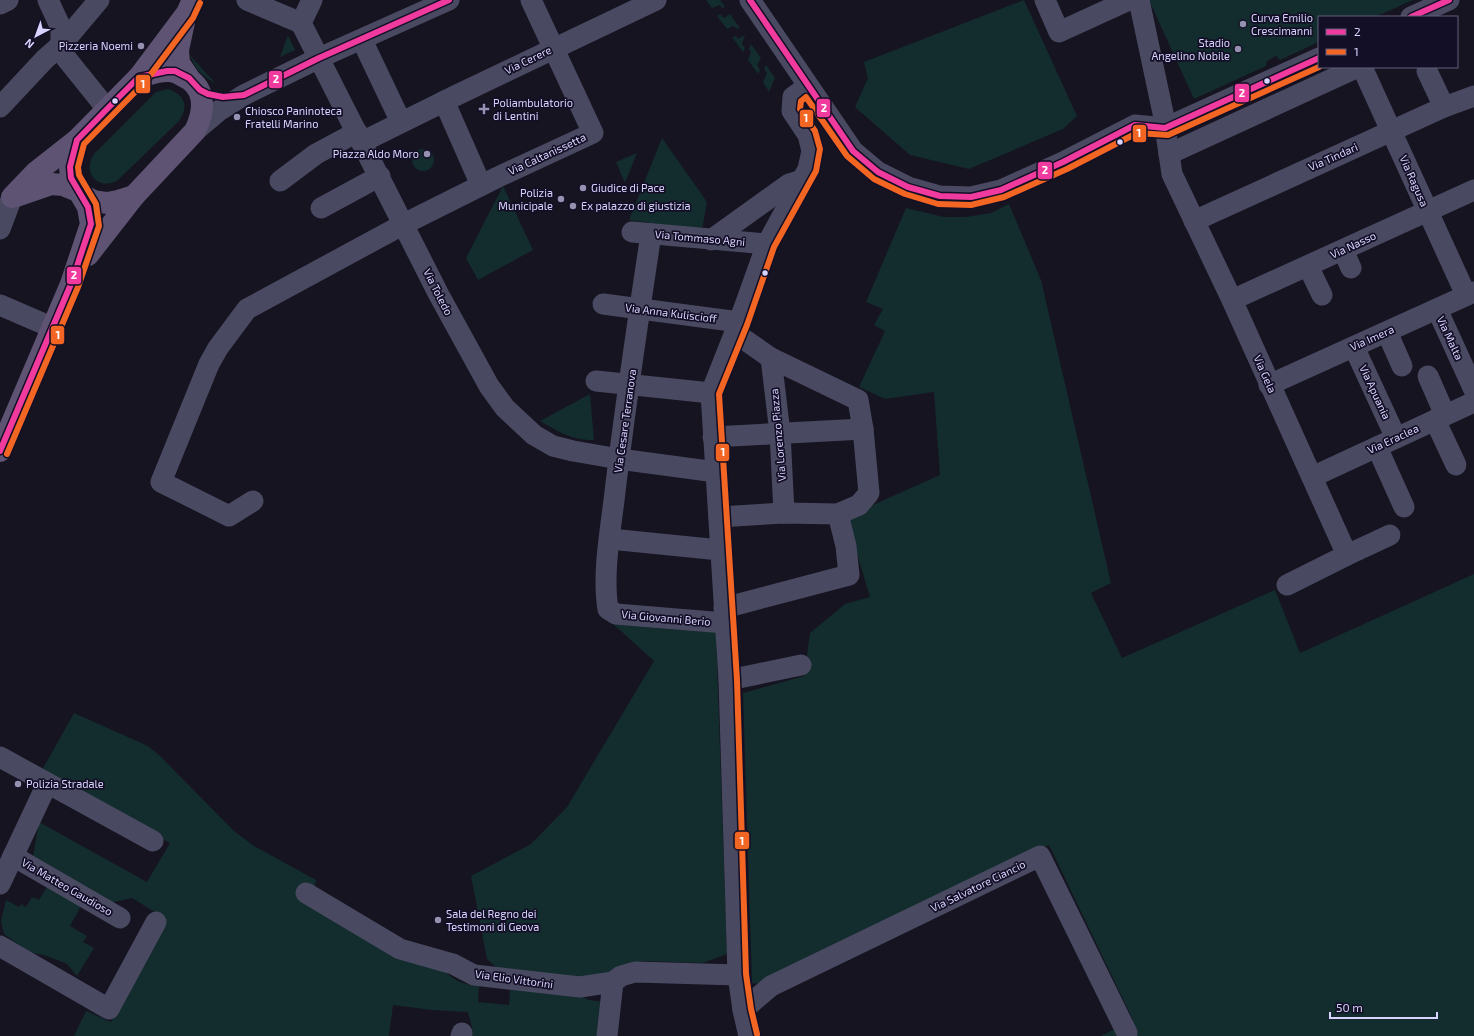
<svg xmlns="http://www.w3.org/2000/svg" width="1474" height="1036" viewBox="0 0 1474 1036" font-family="'Exo 2',sans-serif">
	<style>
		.green { fill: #132c2d }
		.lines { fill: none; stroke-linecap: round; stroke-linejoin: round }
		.minor { stroke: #4a4962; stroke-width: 21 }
		.major { stroke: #5e5373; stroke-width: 22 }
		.bus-1-casing { stroke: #130f26; stroke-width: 9 }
		.bus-2-casing { stroke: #130f26; stroke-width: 9 }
		.bus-1 { stroke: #f13a9d; stroke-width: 6 }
		.bus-2 { stroke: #f26522; stroke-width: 6 }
		.poi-dot { fill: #9591b1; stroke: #130f26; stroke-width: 1.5 }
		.bus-dot { fill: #d9d4ff; stroke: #130f26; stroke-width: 1.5 }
		.labels { text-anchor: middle; stroke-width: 3.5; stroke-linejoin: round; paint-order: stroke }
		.poi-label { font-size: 11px; fill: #d9d4ff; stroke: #130f26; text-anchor: start }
		.street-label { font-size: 11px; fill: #d9d4ff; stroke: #130f26 }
		.line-badge { stroke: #130f26; stroke-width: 1.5 }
		.badge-label { font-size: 11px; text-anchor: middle; font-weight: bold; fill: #fff }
	</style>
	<rect width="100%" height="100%" fill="#161421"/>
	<g class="green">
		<polygon points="706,0 720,0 725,7 722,8 720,5 712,8"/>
		<polygon points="1024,0 1077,116 1063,129 969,169 910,155 855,107 868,78 864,62"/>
		<polygon points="1149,0 1413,0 1375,17 1319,17 1319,42 1280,60 1276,56 1267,61 1266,66 1194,99"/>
		<polygon points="720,14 724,18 730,14 740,28 738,29 733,26 727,29 717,16"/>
		<polygon points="288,35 295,50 280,57"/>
		<polygon points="745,35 742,44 745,48 743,52 732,37 736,36 738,39"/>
		<polygon points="751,44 761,58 757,65 760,70 758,74 748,60 751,52 749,49"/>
		<path d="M189 54 216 84C200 74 197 71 189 54Z"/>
		<polygon points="766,65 775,78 769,92 763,82 767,73 764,69"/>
		<path d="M168 89C185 95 189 106 179 121L118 180C99 192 81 173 94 154L156 92Z"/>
		<polygon points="662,138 707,202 702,230 629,220"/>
		<circle cx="423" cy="160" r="11"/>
		<polygon points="637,153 625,183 616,162"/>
		<polygon points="503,186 533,250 478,280 466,258"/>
		<polygon points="1009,204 1041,280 1111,583 1091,593 1122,658 1275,590 1300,653 1474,574 1474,1036 1101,1036 1133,1020 1049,845 765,985 752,983 743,693 804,676 810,633 845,604 870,597 846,517 940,475 934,392 885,399 859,387 885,331 874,325 883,309 866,302 906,208 944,217 966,217 991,213"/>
		<path d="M590 394 594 440C571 440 559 432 540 421Z"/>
		<polygon points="611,622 716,632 727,954 703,963 642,961 581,981 500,971 487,959 471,876 531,844 567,807 654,661"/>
		<path d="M74 713 148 746 160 756 234 831 254 846 316 880 314 893 444 969C452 981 466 985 479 986L478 1002 509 1005 510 989 576 994 589 1000 605 1002 601 1036H471L473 1032 468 1012 432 1010 393 1005 389 1036H74L86 1011 111 1022 166 919 132 898 110 903 33 857 39 822 147 882 170 843 41 772Z"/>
		<polygon points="47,887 81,906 70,926 87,936 83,942 94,948 77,976 67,964 47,956 29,952 4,934 1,921 6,900 19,907 21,904 26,907 32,897 39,900"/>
	</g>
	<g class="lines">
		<g class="minor">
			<polyline points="48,0 61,28 61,45 66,58 107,109"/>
			<polyline points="247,0 301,23"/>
			<polyline points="312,0 301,23 439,295 489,386 505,408 534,435 553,446 573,451 619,459 716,472"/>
			<polyline points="750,0 853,151 878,172 908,187 940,196 971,197 1001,190 1063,162 1135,125 1165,128"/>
			<polyline points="1045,0 1059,32 1129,0"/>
			<polyline points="1139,0 1163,113 1172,174 1232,300 1347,555 1287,585"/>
			<polyline points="0,4 8,0"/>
			<polyline points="1411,17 1449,0"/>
			<polyline points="362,40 401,122"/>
			<polyline points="1362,67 1466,295"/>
			<polyline points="1427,71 1444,107"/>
			<polyline points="444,101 481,185"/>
			<polyline points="0,107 45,59 61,45 99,0"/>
			<polyline points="1165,128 1319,58"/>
			<polyline points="195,131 220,110 244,95 319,58 449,0"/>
			<polyline points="362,142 457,95 656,0"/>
			<polyline points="1169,154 1358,67"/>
			<polyline points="280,181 316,154 357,132"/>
			<polyline points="321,208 380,176"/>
			<polyline points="1194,221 1444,107 1474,96"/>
			<polyline points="0,229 12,197"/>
			<polyline points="632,232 767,244"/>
			<path d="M651 234C638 320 625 406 615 492 611 528 602 573 608 609L616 614 725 623"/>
			<polyline points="711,240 789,184 802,180"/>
			<polyline points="1343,250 1351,268"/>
			<polyline points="1308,266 1322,295"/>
			<polyline points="1232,300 1474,190"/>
			<polyline points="603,304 739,322"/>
			<polyline points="0,305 51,327"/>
			<polyline points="1437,309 1474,390"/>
			<polyline points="1387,332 1402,366"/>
			<polyline points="1354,347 1396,438"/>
			<polyline points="771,358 780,433 784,513"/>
			<polyline points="1428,376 1445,415"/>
			<polyline points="596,381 711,393"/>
			<polyline points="1269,385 1474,292"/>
			<polyline points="1435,420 1456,465"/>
			<polyline points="713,437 863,429"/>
			<polyline points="1377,447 1404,507"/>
			<polyline points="1312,477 1474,402"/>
			<polyline points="253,501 229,516 161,482 209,364 218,348 247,309 404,224 498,177 593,133 531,0"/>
			<polyline points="719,517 784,513 838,514 859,505 869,493 863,429 858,400 771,358 735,333"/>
			<polyline points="610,539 720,550"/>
			<polyline points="1347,555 1390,535"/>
			<polyline points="724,608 849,575 846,546 838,514"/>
			<polyline points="729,680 801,665"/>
			<polyline points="0,757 153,841"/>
			<polyline points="13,856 120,918"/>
			<polyline points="0,884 47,784"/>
			<polyline points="306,893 400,949 453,964 474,975 580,987 613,982 621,976 635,972 738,975"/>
			<polyline points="0,946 109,1009 156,922"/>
			<polyline points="743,1010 771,986 1040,856 1127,1033"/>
			<polyline points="461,1036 462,1033"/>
			<polyline points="607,1036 613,982"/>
			<polyline points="749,1036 743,1010 738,975 729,680 711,393 739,322 767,244 808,169 812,151 808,135 792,111 793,97 808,86"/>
		</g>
		<g class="major">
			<polyline points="184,22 178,50 179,63 189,78"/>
			<path d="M82 195 94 201 107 203 118 201 134 196 195 131C205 110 207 87 183 76 178 73 175 71 169 71 159 70 148 75 139 77"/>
			<polyline points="16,196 51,184 63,185 78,191"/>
			<polyline points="12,197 35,173 77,140"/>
			<polyline points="88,255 134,196"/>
			<polyline points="0,451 71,284 91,224 88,207 71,178 70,167 72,156 77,140 139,77 187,13 193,0"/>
		</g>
		<g class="bus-1-casing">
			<g id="bus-1">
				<polyline points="750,0 853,151 878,172 908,187 940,196 971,197 1001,190 1063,162 1135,125 1165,128"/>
				<polyline points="1411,17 1449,0"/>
				<polyline points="1165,128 1319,58"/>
				<polyline points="0,451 71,284 91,224 88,207 71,178 70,167 77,140 107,109 139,77 167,71 175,71 189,78 200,90 208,94 223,97 244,95 319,58 449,0"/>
			</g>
		</g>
		<g class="bus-2-casing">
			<g id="bus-2">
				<polyline points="7,454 78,287 99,226 96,204 79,175 78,167 84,144 145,82 193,18 200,3"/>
				<polyline points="757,1034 751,1009 746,974 737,680 719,394 747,325 774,247 816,171 820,149 815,131 800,109 801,101 806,97 847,156 874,179 905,194 938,204 971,205 1004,197 1067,169 1137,133 1168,135 1319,67"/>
			</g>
		</g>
		<use href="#bus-1" class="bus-1"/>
		<use href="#bus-2" class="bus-2"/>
	</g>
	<g class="poi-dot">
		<circle cx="1243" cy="24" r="4"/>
		<circle cx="141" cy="46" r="4"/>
		<circle cx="1238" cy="49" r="4"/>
		<path d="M482 103h4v4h4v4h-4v4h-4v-4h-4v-4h4z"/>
		<circle cx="237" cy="117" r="4"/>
		<circle cx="427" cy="154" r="4"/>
		<circle cx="583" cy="188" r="4"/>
		<circle cx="561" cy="199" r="4"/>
		<circle cx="573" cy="206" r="4"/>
		<circle cx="18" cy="784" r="4"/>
		<circle cx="438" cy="920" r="4"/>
	</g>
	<g class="bus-dot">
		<circle cx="1267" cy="81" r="3.5"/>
		<circle cx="115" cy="101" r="3.5"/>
		<circle cx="1120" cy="142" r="3.5"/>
		<circle cx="765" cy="273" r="3.5"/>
	</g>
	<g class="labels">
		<g class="poi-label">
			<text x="1251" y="22">Curva Emilio<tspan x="1251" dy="13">Crescimanni</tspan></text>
			<text x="1230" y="47" text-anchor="end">Stadio<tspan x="1230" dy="13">Angelino Nobile</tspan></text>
			<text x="133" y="50" text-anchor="end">Pizzeria Noemi</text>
			<text x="493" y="107">Poliambulatorio<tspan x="493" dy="13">di Lentini</tspan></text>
			<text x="245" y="115">Chiosco Paninoteca<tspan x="245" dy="13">Fratelli Marino</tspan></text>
			<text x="419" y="158" text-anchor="end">Piazza Aldo Moro</text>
			<text x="591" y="192">Giudice di Pace</text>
			<text x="553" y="197" text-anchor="end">Polizia<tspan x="553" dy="13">Municipale</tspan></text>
			<text x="581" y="210">Ex palazzo di giustizia</text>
			<text x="26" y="788">Polizia Stradale</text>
			<text x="446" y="918">Sala del Regno dei<tspan x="446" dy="13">Testimoni di Geova</tspan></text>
		</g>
		<g class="street-label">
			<text transform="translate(528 60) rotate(-26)" y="4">Via Cerere</text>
			<text transform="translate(547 154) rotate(-25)" y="4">Via Caltanissetta</text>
			<text transform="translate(1333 157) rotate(-24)" y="4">Via Tindari</text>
			<text transform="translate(1414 181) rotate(66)" y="4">Via Ragusa</text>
			<text transform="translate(700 238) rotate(5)" y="4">Via Tommaso Agni</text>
			<text transform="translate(1353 245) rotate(-25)" y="4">Via Nasso</text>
			<text transform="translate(438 292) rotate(63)" y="4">Via Toledo</text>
			<text transform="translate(671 313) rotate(7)" y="4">Via Anna Kuliscioff</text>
			<text transform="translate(1372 338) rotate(-24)" y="4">Via Imera</text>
			<text transform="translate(1450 338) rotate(65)" y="4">Via Malta</text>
			<text transform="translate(1265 374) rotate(66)" y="4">Via Gela</text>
			<text transform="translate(1375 392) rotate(65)" y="4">Via Apuania</text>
			<text transform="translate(625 421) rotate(-82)" y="4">Via Cesare Terranova</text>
			<text transform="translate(778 435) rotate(-95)" y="4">Via Lorenzo Piazza</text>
			<text transform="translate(1393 439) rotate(-25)" y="4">Via Eraclea</text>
			<text transform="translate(666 618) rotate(5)" y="4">Via Giovanni Berio</text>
			<text transform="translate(978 886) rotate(-26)" y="4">Via Salvatore Ciancio</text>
			<text transform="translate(67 887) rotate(30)" y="4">Via Matteo Gaudioso</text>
			<text transform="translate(514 979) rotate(8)" y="4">Via Elio Vittorini</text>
		</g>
	</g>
	<g class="line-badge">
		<rect x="268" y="70" width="15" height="19" rx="4" fill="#f13a9d"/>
		<rect x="135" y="74" width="16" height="20" rx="4" fill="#f26522"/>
		<rect x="1234" y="83" width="16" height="20" rx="4" fill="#f13a9d"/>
		<rect x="816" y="98" width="15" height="20" rx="4" fill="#f13a9d"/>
		<rect x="799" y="109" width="15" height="19" rx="4" fill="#f26522"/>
		<rect x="1132" y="124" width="15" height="19" rx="4" fill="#f26522"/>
		<rect x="1037" y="161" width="16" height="19" rx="4" fill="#f13a9d"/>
		<rect x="66" y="266" width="16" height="19" rx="4" fill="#f13a9d"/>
		<rect x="50" y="325" width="15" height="20" rx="4" fill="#f26522"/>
		<rect x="715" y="443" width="15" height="19" rx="4" fill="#f26522"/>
		<rect x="734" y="831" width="16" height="19" rx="4" fill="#f26522"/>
	</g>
	<g class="badge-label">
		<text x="276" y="83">2</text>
		<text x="143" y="88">1</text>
		<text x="1242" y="97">2</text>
		<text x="824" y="112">2</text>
		<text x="806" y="122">1</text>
		<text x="1139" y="137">1</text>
		<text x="1045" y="174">2</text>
		<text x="74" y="279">2</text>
		<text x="58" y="339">1</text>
		<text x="723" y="456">1</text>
		<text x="742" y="845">1</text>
	</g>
	<rect x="1318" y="16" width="140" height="52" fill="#130f26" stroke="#625e7d"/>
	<rect x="1326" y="29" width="20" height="6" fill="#f13a9d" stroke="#625e7d"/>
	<text x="1354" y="36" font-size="12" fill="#d9d4ff">2</text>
	<rect x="1326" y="49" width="20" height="6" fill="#f26522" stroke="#625e7d"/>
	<text x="1354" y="56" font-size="12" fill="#d9d4ff">1</text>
	<g transform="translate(36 36) rotate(221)" stroke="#130f26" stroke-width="3" paint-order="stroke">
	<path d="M0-3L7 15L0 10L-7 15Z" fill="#d9d4ff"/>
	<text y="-6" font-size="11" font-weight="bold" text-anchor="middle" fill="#d9d4ff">N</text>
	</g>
	<path d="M1330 1012v6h107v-6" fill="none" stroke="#d9d4ff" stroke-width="2"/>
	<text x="1336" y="1012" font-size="12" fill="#d9d4ff" stroke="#130f26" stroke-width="3" paint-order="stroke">50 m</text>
</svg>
